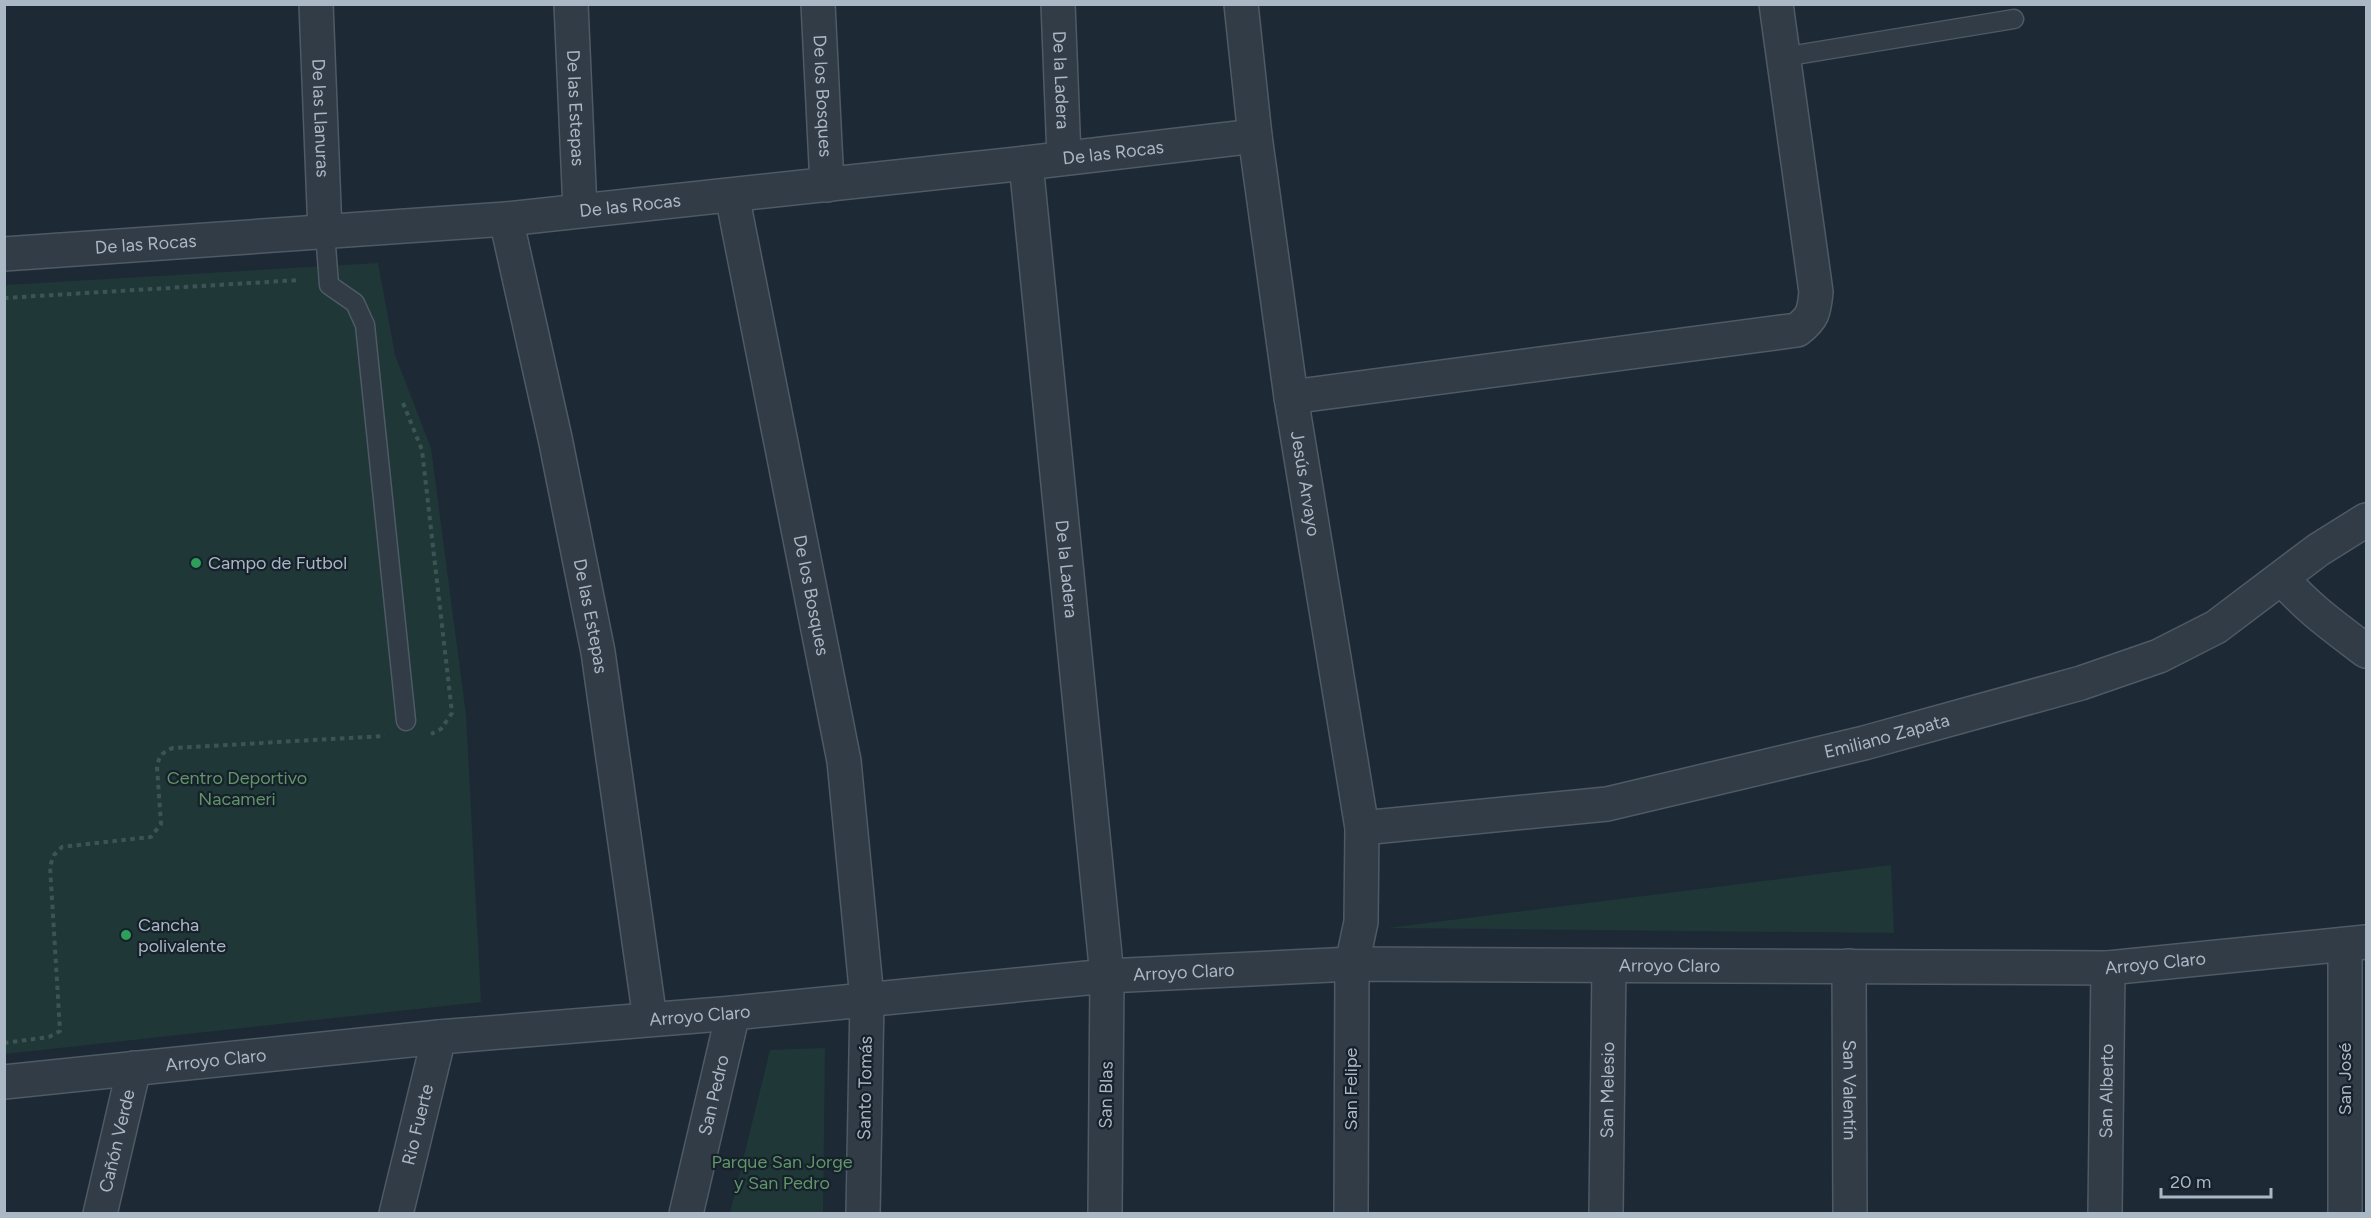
<svg xmlns="http://www.w3.org/2000/svg" width="2371" height="1218" viewBox="0 0 2371 1218" font-family="Figtree,sans-serif">
	<style>
		.green { fill: #1f3737 }
		.lines { fill: none; stroke-linecap: round; stroke-linejoin: round }
		.lane-casing { stroke: #4e5a65; stroke-width: 21 }
		.street-casing { stroke: #4e5a65; stroke-width: 36 }
		.path { stroke: #3c5454; stroke-width: 4; stroke-dasharray: 4.5 4.5; stroke-linecap: butt }
		.lane { stroke: #313c47; stroke-width: 18 }
		.street { stroke: #313c47; stroke-width: 33 }
		.leisure-dot { fill: #2e9e5b; stroke: #16212b; stroke-width: 2 }
		.labels { text-anchor: middle; stroke-width: 4.5; stroke-linejoin: round; paint-order: stroke }
		.street-label { font-size: 18px; fill: #aab7c4; stroke: #16212b }
		.poi-label { font-size: 18px; fill: #aab7c4; stroke: #16212b; text-anchor: start }
		.park-label { font-size: 18px; fill: #619568; stroke: #16212b }
	</style>
	<rect width="100%" height="100%" fill="#1d2a36"/>
	<g class="green">
		<polygon points="378,263 395,355 431,448 466,715 481,1002 5,1054 5,285"/>
		<polygon points="1891,865 1894,933 1387,928"/>
		<polygon points="825,1048 823,1213 730,1213 770,1050"/>
	</g>
	<g class="lines">
		<g class="lane-casing">
			<g id="lane">
				<polyline points="1783,57 2014,19"/>
				<polyline points="325,232 329,285 355,303 365,325 406,721"/>
			</g>
		</g>
		<g class="street-casing">
			<g id="street">
				<path id="s1" d="M316 4 325 232"/>
				<path id="s2" d="M571 4 580 210"/>
				<path id="s3" d="M818 4 827 185"/>
				<path id="s4" d="M1058 4 1064 157"/>
				<path id="s5" d="M1241 4 1255 136 1291 397 1362 828 1361 922 1352 964 1351 1214"/>
				<path id="s6" d="M1026 163 1107 976 1105 1214"/>
				<path id="s7" d="M732 195 844 761 867 999 863 1214"/>
				<path id="s8" d="M506 219 555 438 598 652 650 1019"/>
				<path id="s9" d="M4 254 506 219 1026 163 1255 136"/>
				<path d="M1291 397 1797 330C1813 318 1814 312 1816 292L1776 4"/>
				<path d="M2282 578C2306 607 2336 628 2366 651"/>
				<path id="s10" d="M1362 828 1607 804 1864 743 2081 683 2159 656 2216 627 2318 550 2366 520"/>
				<polyline points="2345,945 2345,1214"/>
				<path id="s11" d="M1849 966 1850 1214"/>
				<path id="s12" d="M4 1082 439 1037 733 1013 1107 976 1352 964 2108 968 2366 942"/>
				<path id="s13" d="M100 1214 134 1068"/>
				<path id="s14" d="M396 1214 439 1037"/>
				<path id="s15" d="M686 1214 733 1013"/>
				<path id="s16" d="M1606 1214 1609 966"/>
				<path id="s17" d="M2105 1214 2108 968"/>
			</g>
		</g>
		<g class="path">
			<polyline points="4,298 300,280"/>
			<polyline points="403,403 422,450 452,713 441,729 431,734"/>
			<path d="M4 1043 49 1037 60 1031 50 866 54 855 62 847 151 837 161 824 157 767C159 756 162 752 173 748L385 736"/>
		</g>
		<use href="#lane" class="lane"/>
		<use href="#street" class="street"/>
	</g>
	<g class="leisure-dot">
		<circle cx="196" cy="563" r="6"/>
		<circle cx="126" cy="935" r="6"/>
	</g>
	<g class="labels">
		<g class="street-label">
			<text dy="6" stroke="none"><textPath href="#s4" startOffset="76">De la Ladera</textPath></text>
			<text dy="6" stroke="none"><textPath href="#s3" startOffset="92">De los Bosques</textPath></text>
			<text dy="6" stroke="none"><textPath href="#s2" startOffset="104">De las Estepas</textPath></text>
			<text dy="6" stroke="none"><textPath href="#s1" startOffset="114">De las Llanuras</textPath></text>
			<text dy="6" stroke="none"><textPath href="#s9" startOffset="1114">De las Rocas</textPath></text>
			<text dy="6" stroke="none"><textPath href="#s9" startOffset="628">De las Rocas</textPath></text>
			<text dy="6" stroke="none"><textPath href="#s9" startOffset="142">De las Rocas</textPath></text>
			<text dy="6" stroke="none"><textPath href="#s5" startOffset="484">Jesús Arvayo</textPath></text>
			<text dy="6" stroke="none"><textPath href="#s6" startOffset="408">De la Ladera</textPath></text>
			<text dy="6" stroke="none"><textPath href="#s7" startOffset="408">De los Bosques</textPath></text>
			<text dy="6" stroke="none"><textPath href="#s8" startOffset="406">De las Estepas</textPath></text>
			<text dy="6" stroke="none"><textPath href="#s10" startOffset="534">Emiliano Zapata</textPath></text>
			<text dy="6" stroke="none"><textPath href="#s12" startOffset="2157">Arroyo Claro</textPath></text>
			<text dy="6" stroke="none"><textPath href="#s12" startOffset="1671">Arroyo Claro</textPath></text>
			<text dy="6" stroke="none"><textPath href="#s12" startOffset="1185">Arroyo Claro</textPath></text>
			<text dy="6" stroke="none"><textPath href="#s12" startOffset="699">Arroyo Claro</textPath></text>
			<text dy="6" stroke="none"><textPath href="#s12" startOffset="213">Arroyo Claro</textPath></text>
			<text transform="translate(2345 1079) rotate(-90)" y="6">San José</text>
			<text transform="translate(865 1088) rotate(-89)" y="6">Santo Tomás</text>
			<text transform="translate(1351 1089) rotate(-90)" y="6">San Felipe</text>
			<text dy="6" stroke="none"><textPath href="#s16" startOffset="124">San Melesio</textPath></text>
			<text dy="6" stroke="none"><textPath href="#s11" startOffset="124">San Valentín</textPath></text>
			<text dy="6" stroke="none"><textPath href="#s17" startOffset="123">San Alberto</textPath></text>
			<text transform="translate(1106 1095) rotate(-89)" y="6">San Blas</text>
			<text dy="6" stroke="none"><textPath href="#s15" startOffset="122">San Pedro</textPath></text>
			<text dy="6" stroke="none"><textPath href="#s14" startOffset="92">Rio Fuerte</textPath></text>
			<text dy="6" stroke="none"><textPath href="#s13" startOffset="75">Cañón Verde</textPath></text>
		</g>
		<g class="poi-label">
			<text x="208" y="569">Campo de Futbol</text>
			<text x="138" y="931">Cancha<tspan x="138" dy="21">polivalente</tspan></text>
		</g>
		<g class="park-label">
			<text x="237" y="784">Centro Deportivo<tspan x="237" dy="21">Nacameri</tspan></text>
			<text x="782" y="1168">Parque San Jorge<tspan x="782" dy="21">y San Pedro</tspan></text>
		</g>
	</g>
	<rect width="2371" height="1218" fill="none" stroke="#aab7c4" stroke-width="12"/>
	<path d="M2161 1188v9h110v-9" fill="none" stroke="#aab7c4" stroke-width="3"/>
	<text x="2170" y="1188" font-size="18" fill="#aab7c4" stroke="#16212b" stroke-width="4.5" paint-order="stroke">20 m</text>
</svg>
